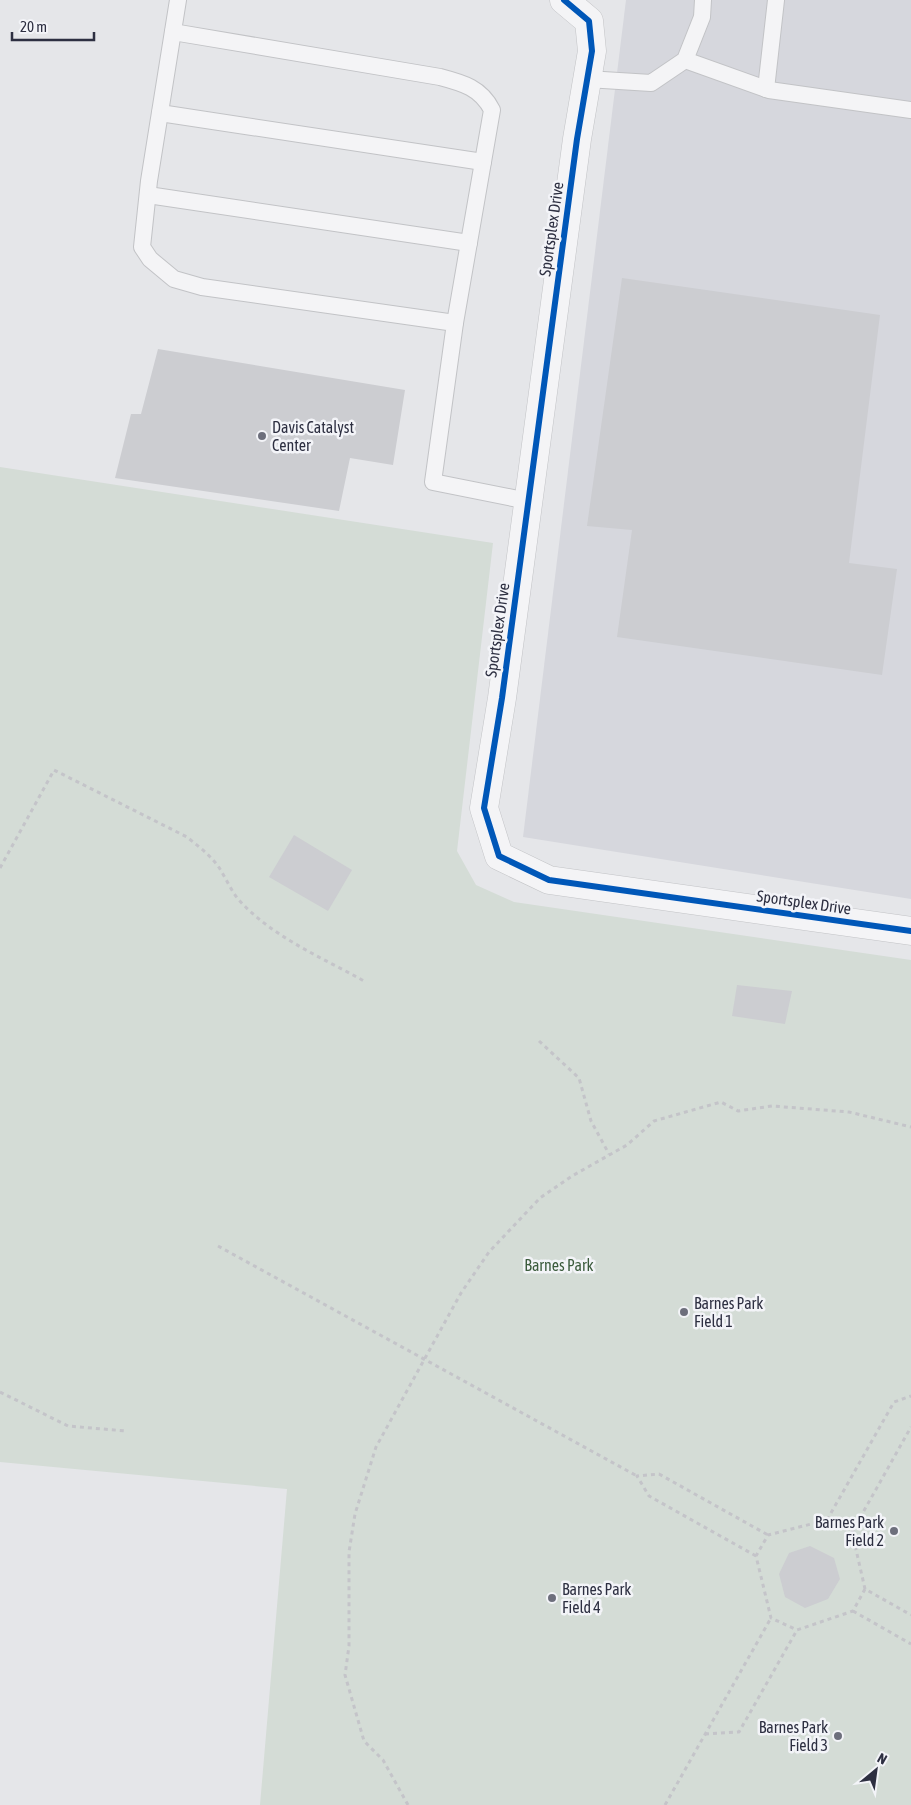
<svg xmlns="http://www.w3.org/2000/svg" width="911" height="1805" viewBox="0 0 911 1805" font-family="'Asap Condensed',sans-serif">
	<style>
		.built { fill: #d6d7dd }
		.green { fill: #d4dcd6 }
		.building { fill: #cccdd1 }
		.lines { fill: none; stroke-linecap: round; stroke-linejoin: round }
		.lane-casing { stroke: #c2c3c6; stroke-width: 18 }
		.street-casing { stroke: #c2c3c6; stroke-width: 29 }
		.path { stroke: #c4c4c9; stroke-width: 3; stroke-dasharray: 4 4; stroke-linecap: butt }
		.lane { stroke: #f4f4f6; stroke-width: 16 }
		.street { stroke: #f4f4f6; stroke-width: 28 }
		.cycleway-casing { stroke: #f3f4f8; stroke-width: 9 }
		.cycleway { stroke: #0057b8; stroke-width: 6 }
		.poi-dot { fill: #6d6f7c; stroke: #f3f4f8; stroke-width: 2 }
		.labels { text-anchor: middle; stroke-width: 5; stroke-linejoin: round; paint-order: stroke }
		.street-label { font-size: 16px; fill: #2d2f41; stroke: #f3f4f8 }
		.poi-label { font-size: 16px; fill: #2d2f41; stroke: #f3f4f8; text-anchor: start }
		.park-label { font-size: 16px; fill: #3c5c3d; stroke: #f3f4f8 }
	</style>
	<rect width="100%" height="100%" fill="#e5e6e9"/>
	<polygon class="built" points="626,0 911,0 911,899 523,837"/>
	<polygon class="green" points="0,467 493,543 457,851 476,885 514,902 911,960 911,1805 260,1805 287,1489 0,1462"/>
	<g class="building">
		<polygon points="622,278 880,315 849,563 897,569 882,675 617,637 632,530 587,526"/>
		<polygon points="158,349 405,390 393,465 350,458 339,511 115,478 131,414 141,414"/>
		<polygon points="294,835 352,870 328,911 269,877"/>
		<polygon points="737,985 792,991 785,1024 732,1016"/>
		<polygon points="810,1546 834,1558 840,1579 828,1599 805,1608 785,1597 779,1574 789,1553"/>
	</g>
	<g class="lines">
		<g class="lane-casing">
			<g id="lane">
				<polyline points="178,0 149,181 142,247 150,259 174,279 202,287 455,323 433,482 528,501"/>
				<path d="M173 32 440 77C463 83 481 88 492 110L455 323"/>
				<polyline points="685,60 769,90 911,110"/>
				<polyline points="587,79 651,83 685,60 702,17 703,0"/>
				<polyline points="766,89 776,0"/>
				<polyline points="160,113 483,162"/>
				<polyline points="148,195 469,243"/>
			</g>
		</g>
		<g class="street-casing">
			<polyline id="street" points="564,0 589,21 592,51 577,139 502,698 484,808 499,856 549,880 911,931"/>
		</g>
		<g class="path">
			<path d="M0 868 54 770 187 837C198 846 209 854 218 866 225 876 230 889 238 899 272 937 321 957 364 981"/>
			<polyline points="539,1041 579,1078 591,1121 609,1154"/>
			<polyline points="218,1246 637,1476"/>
			<polyline points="0,1392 68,1426 126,1431"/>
			<polyline points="827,1520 894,1402 911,1396"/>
			<polyline points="852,1532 911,1427"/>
			<polyline points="756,1556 649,1496 637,1476 659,1474 768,1535"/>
			<polyline points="865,1589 853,1611 797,1630 771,1618 756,1556 768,1535 827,1520 852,1532 865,1589 911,1615"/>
			<polyline points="853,1611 911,1644"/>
			<polyline points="705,1734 739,1732 797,1630"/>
			<polyline points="408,1805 383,1760 364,1741 345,1675 349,1646 349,1552 355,1514 376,1447 461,1293 489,1252 540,1198 572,1176 627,1145 654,1121 721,1102 738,1111 772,1106 849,1112 911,1127"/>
			<polyline points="665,1805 771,1618"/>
		</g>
		<use href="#lane" class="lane"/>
		<use href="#street" class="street"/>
		<g class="cycleway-casing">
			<polyline id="cycleway" points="564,0 589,21 592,51 577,139 502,698 484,808 499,856 549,880 911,931"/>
		</g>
		<use href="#cycleway" class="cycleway"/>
	</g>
	<g class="poi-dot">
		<circle cx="262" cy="436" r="5"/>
		<circle cx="684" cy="1312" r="5"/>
		<circle cx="894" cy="1531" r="5"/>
		<circle cx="552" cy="1598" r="5"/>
		<circle cx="838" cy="1736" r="5"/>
	</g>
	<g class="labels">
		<g class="street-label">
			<text transform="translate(551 229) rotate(-82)" y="6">Sportsplex Drive</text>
			<text transform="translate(497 630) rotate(-82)" y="6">Sportsplex Drive</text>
			<text transform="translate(804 902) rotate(8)" y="6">Sportsplex Drive</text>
		</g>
		<g class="poi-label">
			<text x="272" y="433">Davis Catalyst<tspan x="272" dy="18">Center</tspan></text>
			<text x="694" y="1309">Barnes Park<tspan x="694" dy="18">Field 1</tspan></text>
			<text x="884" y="1528" text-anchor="end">Barnes Park<tspan x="884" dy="18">Field 2</tspan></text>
			<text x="562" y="1595">Barnes Park<tspan x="562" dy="18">Field 4</tspan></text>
			<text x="828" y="1733" text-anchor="end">Barnes Park<tspan x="828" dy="18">Field 3</tspan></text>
		</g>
		<g class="park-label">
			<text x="559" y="1271">Barnes Park</text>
		</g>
	</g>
	<g transform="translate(876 1770) rotate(29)" stroke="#f3f4f8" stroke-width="4" paint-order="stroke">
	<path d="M0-4L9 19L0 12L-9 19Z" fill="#2d2f41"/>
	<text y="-8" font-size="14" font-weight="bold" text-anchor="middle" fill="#2d2f41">N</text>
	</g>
	<path d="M12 32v8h82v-8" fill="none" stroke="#2d2f41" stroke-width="2.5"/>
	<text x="20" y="32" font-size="15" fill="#2d2f41" stroke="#f3f4f8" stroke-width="4" paint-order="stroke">20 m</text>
</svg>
